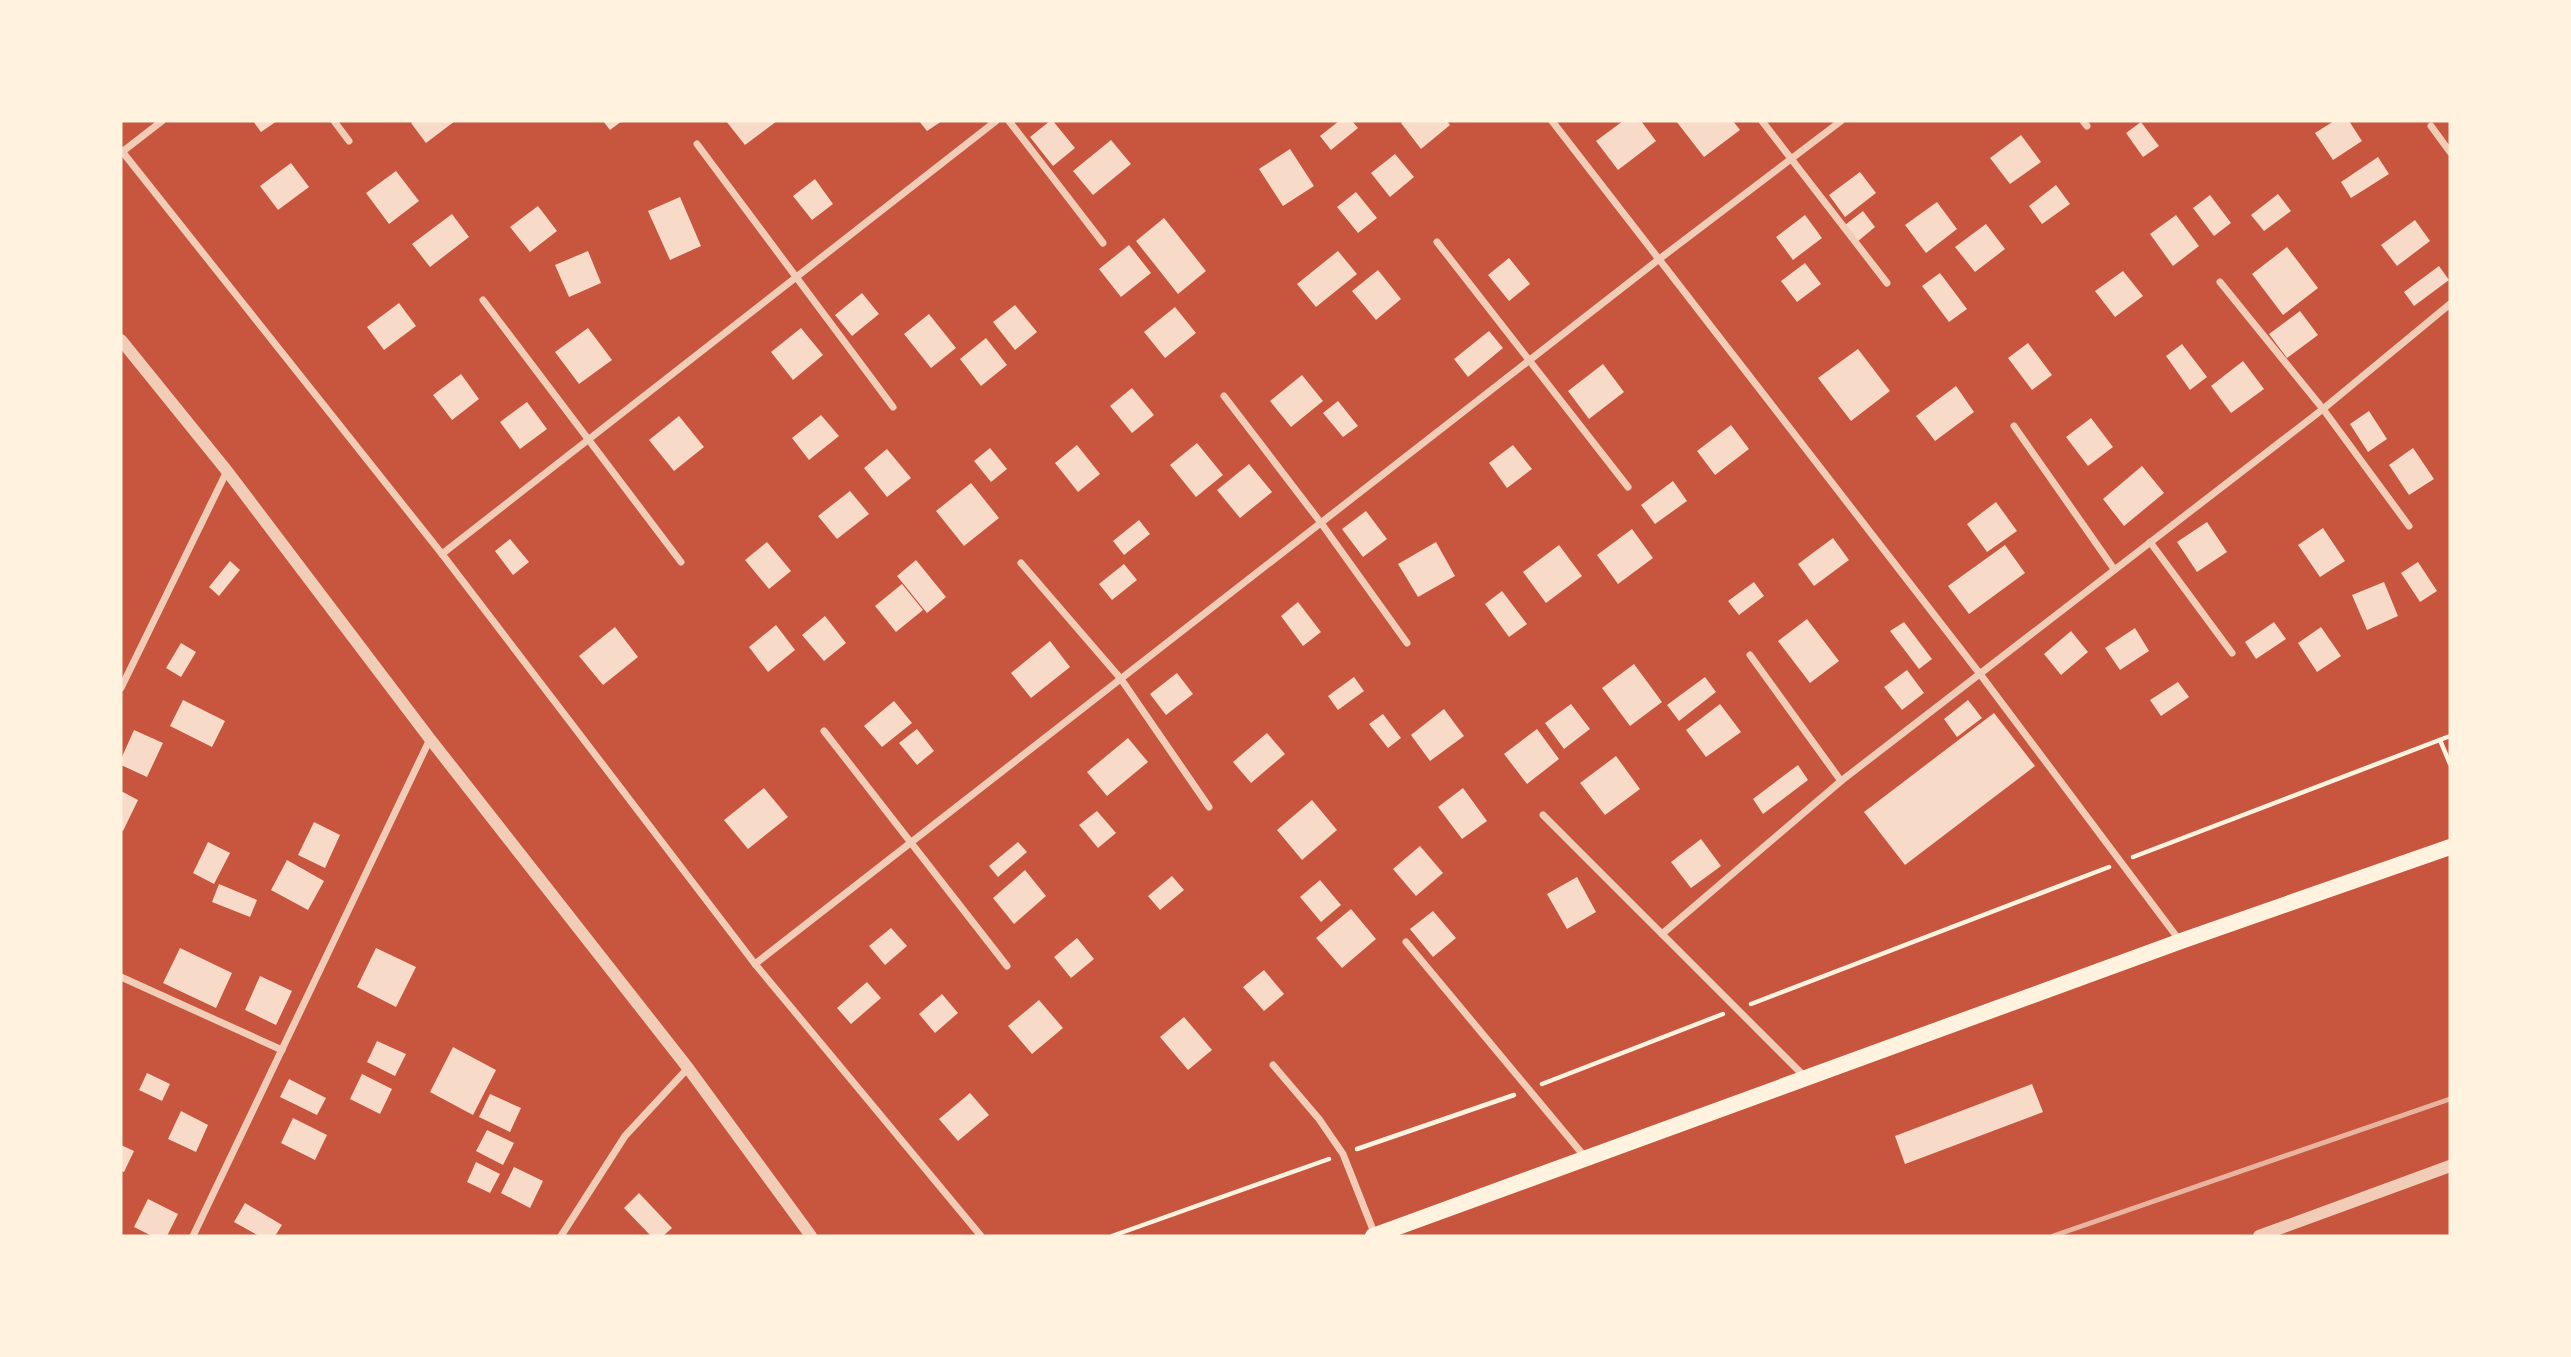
<svg xmlns="http://www.w3.org/2000/svg" width="2571" height="1357" viewBox="0 0 2571 1357" font-family="Roboto,sans-serif">
	<style>
		.building { fill: #f7dbc8 }
		.lines { fill: none; stroke-linecap: round; stroke-linejoin: round }
		.path { stroke: #fff3e0; stroke-width: 4.5 }
		.minor { stroke: #f1ccb7; stroke-width: 7 }
		.tertiary { stroke: #f1ccb7; stroke-width: 12 }
		.primary { stroke: #fff3e0; stroke-width: 16 }
		.rail { stroke: #e9b49f; stroke-width: 5 }
	</style>
	<rect width="100%" height="100%" fill="#c8553d"/>
	<g class="building">
		<polygon points="253,121 277,121 261,132"/>
		<polygon points="414,121 455,121 426,143 411,123"/>
		<polygon points="603,121 622,121 610,130"/>
		<polygon points="726,121 777,121 745,145"/>
		<polygon points="919,121 942,121 927,131"/>
		<polygon points="1050,121 1053,121 1075,148 1053,166 1030,137"/>
		<polygon points="1339,121 1352,121 1358,128 1331,150 1320,136"/>
		<polygon points="1404,121 1447,121 1450,125 1421,149 1401,123"/>
		<polygon points="1623,121 1641,121 1656,141 1618,170 1596,141"/>
		<polygon points="1676,121 1733,121 1740,130 1704,157"/>
		<polygon points="2334,121 2349,121 2362,141 2333,160 2315,133"/>
		<polygon points="2141,122 2159,146 2143,157 2126,133"/>
		<polygon points="2021,135 2041,162 2010,184 1990,158"/>
		<polygon points="1111,140 1131,164 1093,195 1073,171"/>
		<polygon points="1290,149 1314,186 1283,206 1259,169"/>
		<polygon points="1395,154 1414,177 1390,197 1371,173"/>
		<polygon points="2378,157 2389,174 2351,198 2341,182"/>
		<polygon points="291,163 309,187 278,210 260,186"/>
		<polygon points="396,171 419,201 389,224 366,193"/>
		<polygon points="1860,172 1876,193 1845,217 1829,195"/>
		<polygon points="815,179 833,204 812,220 793,196"/>
		<polygon points="2056,185 2070,204 2042,224 2029,206"/>
		<polygon points="1356,192 1377,218 1358,233 1337,207"/>
		<polygon points="2278,194 2291,211 2264,231 2251,215"/>
		<polygon points="2210,195 2231,223 2214,236 2193,208"/>
		<polygon points="680,197 701,246 670,260 648,211"/>
		<polygon points="1937,202 1957,229 1926,253 1905,225"/>
		<polygon points="538,206 557,231 530,252 510,227"/>
		<polygon points="1863,211 1875,227 1857,242 1845,225"/>
		<polygon points="452,214 469,237 430,267 412,244"/>
		<polygon points="1805,215 1822,238 1793,260 1776,237"/>
		<polygon points="2176,215 2199,246 2173,266 2150,234"/>
		<polygon points="1164,218 1206,271 1178,294 1136,241"/>
		<polygon points="2415,220 2430,241 2397,266 2381,245"/>
		<polygon points="1986,224 2005,249 1975,272 1955,247"/>
		<polygon points="1129,245 1151,273 1121,297 1099,269"/>
		<polygon points="2287,247 2318,288 2283,315 2252,274"/>
		<polygon points="588,251 601,283 569,297 555,265"/>
		<polygon points="1338,251 1357,274 1316,307 1297,284"/>
		<polygon points="1509,258 1530,284 1509,301 1488,275"/>
		<polygon points="1805,263 1821,284 1797,302 1781,281"/>
		<polygon points="2439,266 2449,280 2414,306 2404,292"/>
		<polygon points="1378,270 1401,299 1376,320 1352,291"/>
		<polygon points="2123,271 2143,296 2115,317 2095,291"/>
		<polygon points="1940,273 1967,309 1949,322 1922,286"/>
		<polygon points="862,293 879,314 852,336 835,315"/>
		<polygon points="399,303 416,326 384,350 367,327"/>
		<polygon points="1015,305 1037,332 1015,350 993,322"/>
		<polygon points="1175,307 1196,333 1165,358 1144,332"/>
		<polygon points="2300,311 2318,335 2287,358 2269,334"/>
		<polygon points="929,314 956,348 931,368 904,334"/>
		<polygon points="588,328 612,360 579,384 555,352"/>
		<polygon points="801,328 823,355 793,380 771,352"/>
		<polygon points="1489,331 1503,348 1468,377 1454,359"/>
		<polygon points="986,338 1007,365 981,386 960,359"/>
		<polygon points="2028,343 2052,375 2032,390 2008,358"/>
		<polygon points="2182,344 2207,377 2190,390 2166,356"/>
		<polygon points="1858,349 1890,391 1851,421 1818,378"/>
		<polygon points="2243,361 2264,389 2231,413 2211,386"/>
		<polygon points="1603,364 1624,392 1589,419 1568,391"/>
		<polygon points="461,374 479,399 452,420 433,395"/>
		<polygon points="1302,375 1323,401 1291,427 1270,401"/>
		<polygon points="1956,386 1974,412 1935,441 1916,416"/>
		<polygon points="1132,388 1154,415 1132,433 1110,406"/>
		<polygon points="1338,401 1358,426 1343,437 1323,413"/>
		<polygon points="527,402 547,429 520,449 500,422"/>
		<polygon points="2369,411 2387,439 2368,452 2350,424"/>
		<polygon points="821,415 839,436 809,460 792,438"/>
		<polygon points="679,416 704,447 674,471 649,440"/>
		<polygon points="2091,418 2113,447 2088,466 2066,437"/>
		<polygon points="1731,425 1749,449 1715,475 1697,451"/>
		<polygon points="1197,443 1223,475 1196,497 1170,465"/>
		<polygon points="1077,445 1100,474 1078,492 1055,463"/>
		<polygon points="1513,445 1532,469 1507,488 1489,463"/>
		<polygon points="990,448 1007,469 991,482 974,461"/>
		<polygon points="2413,448 2434,479 2409,495 2389,465"/>
		<polygon points="887,449 911,478 887,497 864,468"/>
		<polygon points="1249,464 1272,492 1240,518 1217,490"/>
		<polygon points="2142,466 2164,493 2124,526 2103,499"/>
		<polygon points="1673,481 1687,501 1655,524 1641,505"/>
		<polygon points="971,483 999,518 964,546 936,511"/>
		<polygon points="850,491 869,514 837,539 818,516"/>
		<polygon points="1996,502 2017,531 1987,552 1967,524"/>
		<polygon points="1366,511 1387,539 1363,557 1342,529"/>
		<polygon points="1139,520 1150,534 1124,555 1113,541"/>
		<polygon points="2207,522 2227,552 2197,572 2177,542"/>
		<polygon points="2323,528 2345,561 2320,577 2298,545"/>
		<polygon points="1632,529 1653,558 1618,584 1597,555"/>
		<polygon points="1833,538 1849,560 1814,586 1798,564"/>
		<polygon points="510,539 529,562 513,575 495,551"/>
		<polygon points="767,542 791,571 769,589 745,560"/>
		<polygon points="1436,542 1455,576 1418,597 1398,564"/>
		<polygon points="1559,545 1582,576 1546,603 1523,572"/>
		<polygon points="2005,545 2025,573 1969,614 1948,586"/>
		<polygon points="916,560 946,597 927,613 897,576"/>
		<polygon points="230,561 240,570 219,596 209,587"/>
		<polygon points="2418,562 2437,591 2420,602 2401,573"/>
		<polygon points="1124,564 1137,580 1112,600 1099,584"/>
		<polygon points="1754,582 1764,596 1739,615 1728,601"/>
		<polygon points="2384,582 2398,616 2367,630 2352,595"/>
		<polygon points="902,584 923,610 896,632 875,606"/>
		<polygon points="1502,591 1527,624 1509,637 1485,604"/>
		<polygon points="1298,602 1321,632 1303,646 1281,616"/>
		<polygon points="825,616 846,643 824,661 802,635"/>
		<polygon points="1807,619 1839,661 1810,683 1778,641"/>
		<polygon points="1904,622 1932,659 1919,669 1890,631"/>
		<polygon points="2274,622 2286,639 2256,659 2245,642"/>
		<polygon points="776,625 795,650 768,672 749,647"/>
		<polygon points="615,627 638,657 603,685 579,656"/>
		<polygon points="2321,627 2341,656 2317,672 2298,643"/>
		<polygon points="2135,628 2149,651 2120,670 2105,648"/>
		<polygon points="2071,631 2088,652 2061,675 2044,654"/>
		<polygon points="1050,641 1070,667 1031,698 1011,673"/>
		<polygon points="181,643 196,652 181,677 166,668"/>
		<polygon points="1634,664 1662,702 1630,726 1602,688"/>
		<polygon points="1907,670 1924,693 1902,710 1884,687"/>
		<polygon points="1177,673 1193,694 1166,715 1150,694"/>
		<polygon points="1354,677 1364,691 1338,710 1328,696"/>
		<polygon points="1705,677 1716,692 1679,721 1667,705"/>
		<polygon points="2178,682 2189,697 2161,716 2150,700"/>
		<polygon points="183,700 225,721 212,747 170,726"/>
		<polygon points="1968,700 1982,718 1957,737 1944,719"/>
		<polygon points="894,701 912,723 882,747 864,726"/>
		<polygon points="1571,704 1590,729 1564,749 1545,723"/>
		<polygon points="1720,704 1741,732 1706,757 1686,730"/>
		<polygon points="1444,709 1464,736 1430,761 1411,735"/>
		<polygon points="1994,713 2035,766 1905,865 1864,812"/>
		<polygon points="1383,714 1401,738 1388,748 1369,724"/>
		<polygon points="917,729 934,751 917,765 899,743"/>
		<polygon points="1537,729 1559,759 1527,784 1504,754"/>
		<polygon points="134,730 163,743 147,777 121,765 121,759"/>
		<polygon points="1267,733 1285,754 1251,783 1233,762"/>
		<polygon points="1128,738 1148,762 1107,796 1087,772"/>
		<polygon points="1616,756 1640,789 1605,815 1580,783"/>
		<polygon points="1798,765 1808,780 1763,814 1753,799"/>
		<polygon points="764,788 788,817 748,849 724,820"/>
		<polygon points="1463,788 1487,821 1462,839 1438,807"/>
		<polygon points="121,791 138,800 123,831 121,830"/>
		<polygon points="1312,800 1337,830 1302,860 1277,830"/>
		<polygon points="1097,811 1116,833 1098,848 1079,825"/>
		<polygon points="314,822 340,835 325,868 298,855"/>
		<polygon points="1701,839 1721,866 1691,888 1671,862"/>
		<polygon points="208,842 230,853 214,884 193,873"/>
		<polygon points="1018,842 1027,852 998,877 989,866"/>
		<polygon points="1420,846 1443,873 1416,896 1393,869"/>
		<polygon points="287,860 324,881 308,910 271,890"/>
		<polygon points="1025,870 1046,896 1014,924 993,898"/>
		<polygon points="1172,876 1184,890 1160,910 1148,896"/>
		<polygon points="1577,877 1596,912 1567,929 1547,894"/>
		<polygon points="1320,880 1341,905 1321,922 1300,897"/>
		<polygon points="219,884 257,900 250,917 212,902"/>
		<polygon points="1351,909 1376,939 1342,968 1316,938"/>
		<polygon points="1433,911 1456,938 1433,957 1410,929"/>
		<polygon points="891,928 907,946 885,965 869,946"/>
		<polygon points="1077,938 1094,959 1071,978 1054,957"/>
		<polygon points="180,948 232,973 216,1008 163,983"/>
		<polygon points="376,948 416,967 396,1007 357,987"/>
		<polygon points="1264,970 1284,994 1264,1011 1243,987"/>
		<polygon points="260,976 292,991 276,1025 245,1010"/>
		<polygon points="867,982 881,998 851,1024 837,1008"/>
		<polygon points="942,994 958,1013 935,1033 919,1014"/>
		<polygon points="1039,1000 1063,1028 1032,1054 1008,1026"/>
		<polygon points="1184,1017 1212,1050 1188,1070 1160,1037"/>
		<polygon points="377,1041 406,1054 395,1076 367,1062"/>
		<polygon points="453,1047 496,1070 473,1115 430,1092"/>
		<polygon points="147,1073 170,1084 162,1101 139,1090"/>
		<polygon points="362,1074 392,1089 380,1114 350,1099"/>
		<polygon points="289,1079 326,1098 317,1115 280,1097"/>
		<polygon points="2032,1084 2043,1112 1905,1164 1895,1136"/>
		<polygon points="970,1093 989,1115 958,1141 939,1119"/>
		<polygon points="490,1094 521,1108 510,1132 479,1117"/>
		<polygon points="181,1111 208,1125 196,1152 168,1139"/>
		<polygon points="293,1118 327,1135 315,1160 281,1143"/>
		<polygon points="487,1130 514,1143 503,1165 476,1151"/>
		<polygon points="121,1145 134,1151 124,1172 121,1171"/>
		<polygon points="476,1162 500,1174 490,1193 467,1182"/>
		<polygon points="514,1167 543,1181 530,1208 501,1193"/>
		<polygon points="639,1193 672,1228 663,1236 651,1236 624,1208"/>
		<polygon points="148,1199 178,1214 167,1236 152,1236 134,1227"/>
		<polygon points="245,1203 282,1225 275,1236 259,1236 234,1222"/>
	</g>
	<g class="lines">
		<g class="path">
			<polyline points="2440,740 2450,764"/>
			<polyline points="2133,857 2450,736"/>
			<polyline points="1751,1004 2109,867"/>
			<polyline points="1542,1084 1723,1014"/>
			<polyline points="1357,1149 1514,1095"/>
			<polyline points="1112,1236 1329,1159"/>
		</g>
		<g class="minor">
			<polyline points="334,121 349,141"/>
			<polyline points="1009,121 1103,243"/>
			<polyline points="1552,121 1980,674 2180,941"/>
			<polyline points="1762,121 1887,283"/>
			<polyline points="2083,121 2087,126"/>
			<polyline points="2431,126 2450,152"/>
			<polyline points="697,144 893,407"/>
			<polyline points="121,150 442,554 755,964 981,1236"/>
			<polyline points="122,152 162,121"/>
			<polyline points="1437,242 1628,487"/>
			<polyline points="2220,282 2323,409 2409,526"/>
			<polyline points="483,300 681,562"/>
			<polyline points="1224,396 1321,523 1407,643"/>
			<polyline points="2014,426 2114,569"/>
			<polyline points="2150,542 2232,653"/>
			<polyline points="442,554 996,121"/>
			<polyline points="1021,563 1121,679 1209,807"/>
			<polyline points="1750,655 1841,781 2323,409 2450,304"/>
			<polyline points="121,688 227,471"/>
			<polyline points="824,731 1007,966"/>
			<polyline points="1543,815 1805,1077"/>
			<polyline points="1662,934 1841,781"/>
			<polyline points="1406,942 1585,1157"/>
			<polyline points="755,964 1658,260 1841,121"/>
			<polyline points="121,977 282,1050"/>
			<polyline points="1273,1065 1319,1119 1343,1154 1375,1235"/>
			<polyline points="193,1236 430,739"/>
			<polyline points="561,1236 625,1136 688,1068"/>
		</g>
		<g class="tertiary">
			<polyline points="121,340 227,471 430,739 688,1068 811,1236"/>
			<polyline points="2259,1236 2450,1166"/>
		</g>
		<polyline class="primary" points="1373,1236 2181,941 2450,847"/>
		<polyline class="rail" points="2053,1236 2450,1099"/>
	</g>
	<rect width="2571" height="1357" fill="none" stroke="#fff3e0" stroke-width="245"/>
</svg>
